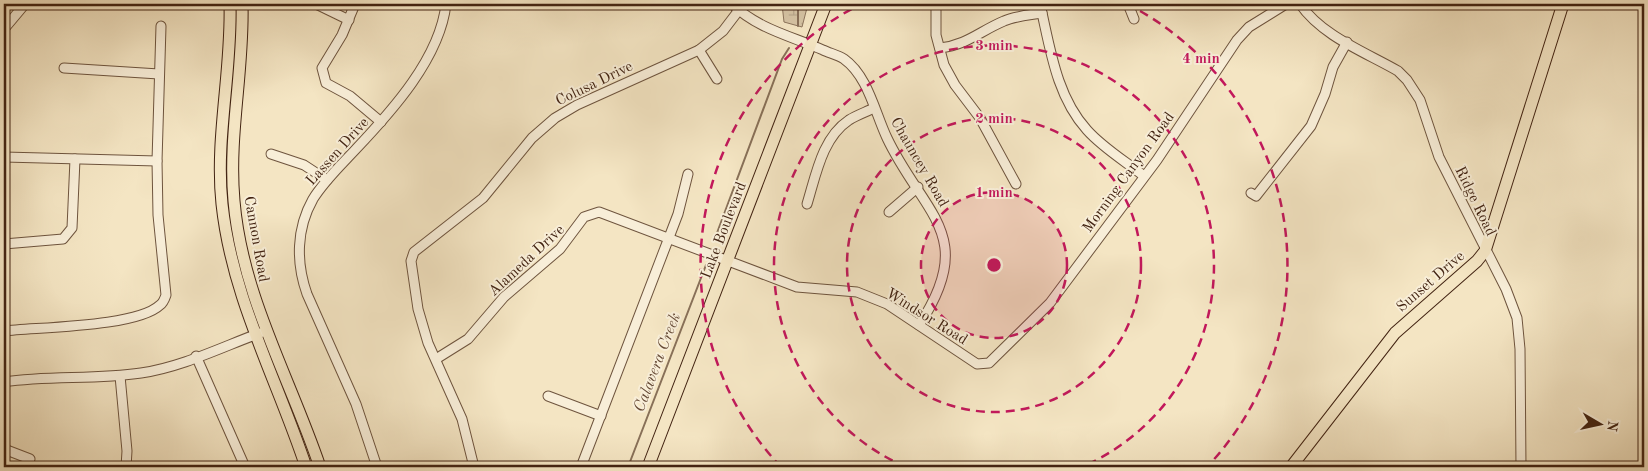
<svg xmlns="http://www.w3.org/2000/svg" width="1648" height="471" viewBox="0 0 1648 471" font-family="'Old Standard TT',serif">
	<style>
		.wetland { fill: url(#wetland-marsh); stroke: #8c745c }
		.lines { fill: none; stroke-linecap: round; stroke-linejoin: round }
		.stream { stroke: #887058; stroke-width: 2 }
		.minor-casing { stroke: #6e543e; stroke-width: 11 }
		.major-casing { stroke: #422312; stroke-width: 13 }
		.minor { stroke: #f8eed8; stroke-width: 9 }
		.major { stroke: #f4e5c3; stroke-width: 11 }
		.ring { fill: none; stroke: #c2185b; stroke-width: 2.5; stroke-dasharray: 9 6 }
		.labels { text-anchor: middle; stroke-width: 4; stroke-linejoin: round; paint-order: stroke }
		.street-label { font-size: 15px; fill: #422312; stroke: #f8eed8 }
		.water-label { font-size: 16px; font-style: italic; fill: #654935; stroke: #f8eed8 }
		.centre { fill: #c2185b; stroke: #f8eed8; stroke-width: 2.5 }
		.ring-label { font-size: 15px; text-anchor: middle; font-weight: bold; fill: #c2185b; stroke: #f8eed8; stroke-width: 4; stroke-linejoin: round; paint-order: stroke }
	</style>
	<defs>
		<pattern id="wetland-marsh" width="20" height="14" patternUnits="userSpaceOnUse" patternTransform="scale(1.25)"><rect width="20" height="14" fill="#d6c4a5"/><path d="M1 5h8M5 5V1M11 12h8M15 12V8" fill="none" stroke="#b9a88d"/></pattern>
	</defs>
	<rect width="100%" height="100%" fill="#f4e5c3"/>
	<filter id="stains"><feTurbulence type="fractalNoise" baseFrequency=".004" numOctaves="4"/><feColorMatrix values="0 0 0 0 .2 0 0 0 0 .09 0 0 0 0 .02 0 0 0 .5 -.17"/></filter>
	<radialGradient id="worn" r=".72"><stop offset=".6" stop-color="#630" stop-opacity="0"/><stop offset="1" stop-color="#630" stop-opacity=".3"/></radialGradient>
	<polygon class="wetland" points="782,4 808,4 802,27 784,22"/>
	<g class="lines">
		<g class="stream">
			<polyline points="798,26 798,4"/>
			<polyline points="714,241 782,59 789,48"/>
			<polyline points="628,467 706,265"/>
		</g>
		<g class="minor-casing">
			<g id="minor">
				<polyline points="316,4 349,20"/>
				<polyline points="355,4 342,35 322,68 326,83 350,96 381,122"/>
				<path d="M732 4C758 29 791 36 823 50 829 53 838 55 844 59 868 76 875 113 887 138 923 214 979 235 919 325"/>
				<polyline points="936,4 936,35 944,65 955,85 980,118 1016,184"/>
				<path d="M1040 4C1050 47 1056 96 1087 130 1103 148 1125 161 1144 176"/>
				<polyline points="1128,4 1134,19"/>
				<path d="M1300 4C1322 36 1365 52 1398 71L1407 80 1420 100 1439 157 1506 289 1517 318 1520 349 1521 467"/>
				<polyline points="4,29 25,4"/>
				<path d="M940 48C967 45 980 31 1004 21 1015 16 1030 15 1042 13"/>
				<polyline points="699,50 717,79"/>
				<polyline points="64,68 159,74"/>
				<polyline points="271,154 304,165 327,180"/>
				<polyline points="4,157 157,161"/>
				<polyline points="1251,193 1256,196 1311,126 1325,94 1333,67 1347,42"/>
				<path d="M807 204C816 175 822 138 849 120 857 115 866 112 874 108"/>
				<polyline points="889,212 918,187"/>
				<polyline points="4,244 63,239 72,228 75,159"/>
				<path d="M4 331C39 327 137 327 160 305 163 303 165 298 166 295L158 215 157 161 161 26"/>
				<polyline points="196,356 245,467"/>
				<polyline points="436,359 468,339 504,297 560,249 584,217 599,212 797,287 857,292 887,304 977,364 989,363 1050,303 1157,160 1237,40 1249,27 1286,4"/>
				<polyline points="120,376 127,451 126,467"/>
				<path d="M4 382C49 375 95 380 141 373 182 367 222 347 260 333"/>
				<polyline points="548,396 601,416"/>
				<polyline points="4,449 30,459"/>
				<path d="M377 467 356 404 307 294C296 263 296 229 313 199 324 181 341 165 355 150 392 111 440 58 446 4"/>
				<polyline points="474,467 462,419 428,343 418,309 411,261 414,252 483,198 532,138 555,118 577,105 699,50 723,31 739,10"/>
				<polyline points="581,467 678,214 688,174"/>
			</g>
		</g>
		<g class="major-casing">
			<g id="major">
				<path d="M230 4C232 71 215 138 222 204 232 298 277 379 306 467"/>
				<path d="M242 4C244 70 228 135 234 201 242 296 290 378 320 467"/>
				<polyline points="648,467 826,4"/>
				<polyline points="1291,467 1395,333 1477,261 1485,251 1563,4"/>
			</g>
		</g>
		<use href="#minor" class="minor"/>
		<use href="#major" class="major"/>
	</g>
	<circle cx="994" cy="265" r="73" fill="#c2185b" fill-opacity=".12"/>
	<g class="ring">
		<circle cx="994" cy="265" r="73"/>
		<circle cx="994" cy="265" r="147"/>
		<path d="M906 467A220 220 0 1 1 1082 467"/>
		<path d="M781 467A293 293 0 0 1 861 4M1127 4A293 293 0 0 1 1207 467"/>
	</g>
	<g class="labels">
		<g class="street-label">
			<text transform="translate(594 83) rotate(-26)" y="5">Colusa Drive</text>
			<text transform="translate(337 151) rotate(-48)" y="5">Lassen Drive</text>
			<text transform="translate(920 162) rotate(60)" y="5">Chauncey Road</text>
			<text transform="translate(1128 172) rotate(-54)" y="5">Morning Canyon Road</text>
			<text transform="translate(1476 201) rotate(64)" y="5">Ridge Road</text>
			<text transform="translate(723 230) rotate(-69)" y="5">Lake Boulevard</text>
			<text transform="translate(257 239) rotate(80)" y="5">Cannon Road</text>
			<text transform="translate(526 260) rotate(-43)" y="5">Alameda Drive</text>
			<text transform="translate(1430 281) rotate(-41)" y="5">Sunset Drive</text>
			<text transform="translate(927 316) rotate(32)" y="5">Windsor Road</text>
		</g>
		<g class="water-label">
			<text transform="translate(656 362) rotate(-69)" y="6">Calavera Creek</text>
		</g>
	</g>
	<circle cx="994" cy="265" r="8" class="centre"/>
	<g class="ring-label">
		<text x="994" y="50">3 min</text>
		<text x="1201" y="63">4 min</text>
		<text x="994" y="123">2 min</text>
		<text x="994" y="197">1 min</text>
	</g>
	<rect width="1648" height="471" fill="none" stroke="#f4e5c3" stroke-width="20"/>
	<rect x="5" y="5" width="1638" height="461" fill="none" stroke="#422312" stroke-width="2.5"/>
	<rect x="10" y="10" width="1628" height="451" fill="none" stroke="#422312"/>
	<g transform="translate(1600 424) rotate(99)" stroke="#f8eed8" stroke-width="4" paint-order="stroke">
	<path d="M0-4L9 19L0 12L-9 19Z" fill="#422312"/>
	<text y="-8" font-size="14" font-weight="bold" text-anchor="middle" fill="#422312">N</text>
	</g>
	<rect width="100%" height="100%" filter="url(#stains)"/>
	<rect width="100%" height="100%" fill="url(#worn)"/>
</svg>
